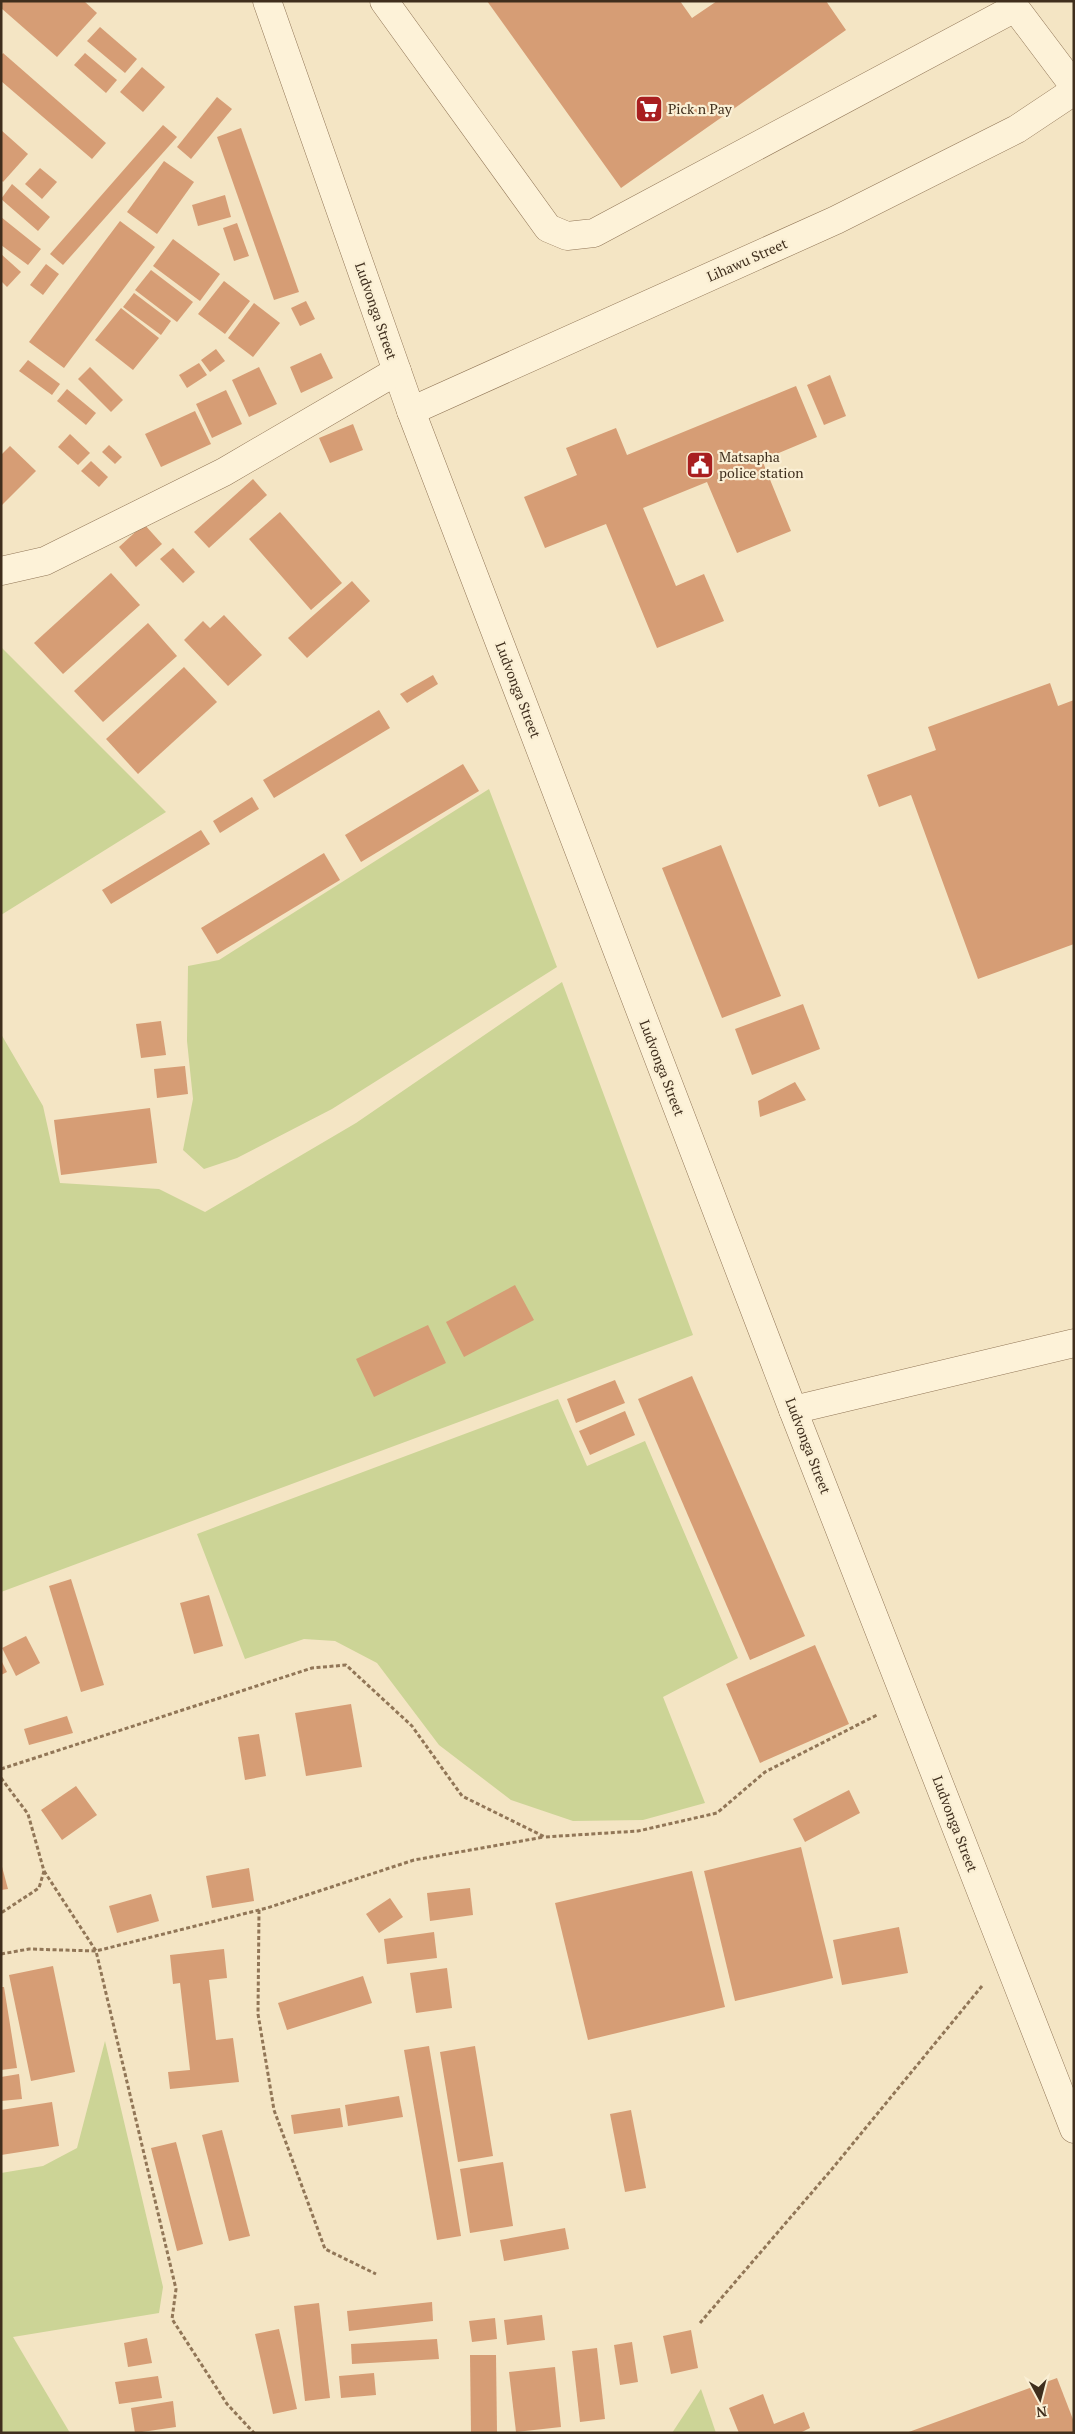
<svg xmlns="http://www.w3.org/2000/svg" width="1075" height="2434" viewBox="0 0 1075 2434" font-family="'PT Serif',serif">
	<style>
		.green { fill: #ccd496 }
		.building { fill: #d69d75 }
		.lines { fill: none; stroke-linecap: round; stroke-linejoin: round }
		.minor-casing { stroke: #917657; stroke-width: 29 }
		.path { stroke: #917657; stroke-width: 3; stroke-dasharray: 4 2.5; stroke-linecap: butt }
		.minor { stroke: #fdf2d8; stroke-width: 28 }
		.labels { text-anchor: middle; stroke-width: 4.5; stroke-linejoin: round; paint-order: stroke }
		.poi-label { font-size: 14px; fill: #3f2e1d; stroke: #faefd4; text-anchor: start }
		.street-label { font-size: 14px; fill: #3f2e1d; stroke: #faefd4 }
	</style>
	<rect width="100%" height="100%" fill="#f4e5c4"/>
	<g class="green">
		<polygon points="1,647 166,812 1,915"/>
		<polygon points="489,789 557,967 332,1109 237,1158 204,1169 183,1150 193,1099 187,1041 188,966 219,960"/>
		<polygon points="562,982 693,1335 1,1592 1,1034 43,1106 60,1183 159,1189 205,1212 356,1123"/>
		<polygon points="558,1399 587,1466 645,1441 738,1658 663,1697 705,1803 643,1820 573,1821 511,1800 439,1745 377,1663 335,1641 304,1639 245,1659 197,1534"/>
		<polygon points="105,2041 163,2287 159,2313 13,2337 70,2433 1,2433 1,2173 43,2166 77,2148"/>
		<polygon points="701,2389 716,2433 672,2433"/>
	</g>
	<g class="building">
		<polygon points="1,1 84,1 97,13 57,57 1,8"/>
		<polygon points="487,1 680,1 692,18 717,1 826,1 846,30 621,188"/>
		<polygon points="100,27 137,59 125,73 87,41"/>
		<polygon points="3,53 106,143 92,159 1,81 1,56"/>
		<polygon points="85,53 117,80 106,93 74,65"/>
		<polygon points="142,67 165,87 143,112 120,92"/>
		<polygon points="217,97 232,109 191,159 177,147"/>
		<polygon points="163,125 177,137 63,265 50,254"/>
		<polygon points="241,128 299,292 274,300 217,137"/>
		<polygon points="1,130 28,154 3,182 1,180"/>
		<polygon points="164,161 194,182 157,234 127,212"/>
		<polygon points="40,168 57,182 42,199 25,184"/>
		<polygon points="12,184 50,217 38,231 1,199"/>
		<polygon points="225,195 231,217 198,226 192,205"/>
		<polygon points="1,217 41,249 28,265 1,245"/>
		<polygon points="120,221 155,247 64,368 29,342"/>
		<polygon points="237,223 249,256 234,261 223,228"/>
		<polygon points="173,239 220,274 200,301 153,266"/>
		<polygon points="1,254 21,272 7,287 1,281"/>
		<polygon points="46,264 59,274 43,295 30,285"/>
		<polygon points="151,270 193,302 177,322 135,290"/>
		<polygon points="224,281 250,301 225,334 198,314"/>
		<polygon points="134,293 171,321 161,335 123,307"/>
		<polygon points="306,301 315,319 300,326 291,308"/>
		<polygon points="254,303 280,323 253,357 228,338"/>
		<polygon points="121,308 159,338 133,370 95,340"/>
		<polygon points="216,349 225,361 210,372 201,360"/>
		<polygon points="321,353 333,378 301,393 290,367"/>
		<polygon points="28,360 60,384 52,395 19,371"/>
		<polygon points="199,363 207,375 187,388 179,375"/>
		<polygon points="90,367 123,400 111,412 78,379"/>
		<polygon points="259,367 277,404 249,417 232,380"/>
		<polygon points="830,375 846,416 824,425 807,385"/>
		<polygon points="796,386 817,437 762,460 791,531 737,553 707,482 643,508 676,586 704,574 724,621 657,648 606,524 545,548 524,497 577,475 566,448 616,428 627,455"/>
		<polygon points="67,389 96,413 86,425 57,401"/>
		<polygon points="226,390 242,424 212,438 196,404"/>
		<polygon points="195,411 211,444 161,467 145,434"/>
		<polygon points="353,424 363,450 330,463 319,438"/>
		<polygon points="70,434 90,453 78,465 58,447"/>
		<polygon points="109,445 122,457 115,464 102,452"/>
		<polygon points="10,446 36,471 1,506 1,455"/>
		<polygon points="91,461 108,477 99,487 81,471"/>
		<polygon points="253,479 267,495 209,548 194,532"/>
		<polygon points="280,512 342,583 311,610 249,539"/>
		<polygon points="144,524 162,544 136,567 119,547"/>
		<polygon points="173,548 195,572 183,583 160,559"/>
		<polygon points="111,573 140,605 63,674 34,643"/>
		<polygon points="352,581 370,601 307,658 288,638"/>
		<polygon points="224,615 262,655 228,686 184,640 203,621 210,628"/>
		<polygon points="148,623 177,656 103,722 74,691"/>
		<polygon points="184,667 217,702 138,774 106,739"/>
		<polygon points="433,675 438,684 407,703 400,694"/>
		<polygon points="1050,683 1058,706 1074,700 1074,944 978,979 911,795 879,807 867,775 936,750 928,727"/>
		<polygon points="379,710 390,728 274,798 263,780"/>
		<polygon points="463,764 479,791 361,862 345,835"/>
		<polygon points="252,797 259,809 220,833 213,821"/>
		<polygon points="201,830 210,844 111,904 102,890"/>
		<polygon points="721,845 781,996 722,1018 662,868"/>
		<polygon points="324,853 340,880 217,954 201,928"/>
		<polygon points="803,1004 820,1049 752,1075 735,1029"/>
		<polygon points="161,1021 166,1055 141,1058 136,1024"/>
		<polygon points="185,1066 188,1094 157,1098 154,1069"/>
		<polygon points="795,1082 806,1100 760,1117 758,1101"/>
		<polygon points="150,1108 157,1163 61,1175 54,1120"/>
		<polygon points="515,1285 534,1320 464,1357 446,1322"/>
		<polygon points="428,1325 446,1363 374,1397 356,1359"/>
		<polygon points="692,1376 805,1636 750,1660 638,1399"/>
		<polygon points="615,1380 625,1403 576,1423 567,1399"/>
		<polygon points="625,1411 635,1435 590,1455 579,1431"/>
		<polygon points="71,1579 104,1685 81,1692 49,1586"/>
		<polygon points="209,1595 223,1646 194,1654 180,1603"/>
		<polygon points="26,1636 40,1663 16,1676 2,1648"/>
		<polygon points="815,1645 849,1724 760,1763 726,1684"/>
		<polygon points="1,1660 7,1672 1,1675"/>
		<polygon points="351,1704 362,1767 306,1776 295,1713"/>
		<polygon points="67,1716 73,1733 29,1745 24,1729"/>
		<polygon points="259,1734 266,1776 245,1780 238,1737"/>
		<polygon points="76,1786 97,1815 62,1840 41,1810"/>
		<polygon points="849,1790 860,1813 805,1842 793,1819"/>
		<polygon points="801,1847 833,1978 735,2001 704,1871"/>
		<polygon points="1,1863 8,1889 1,1890"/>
		<polygon points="249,1868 254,1901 212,1908 206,1876"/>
		<polygon points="692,1871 725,2007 588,2040 555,1903"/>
		<polygon points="470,1888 473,1915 430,1921 427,1893"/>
		<polygon points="151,1894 159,1921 117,1933 109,1906"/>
		<polygon points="390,1898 403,1917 379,1933 366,1914"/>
		<polygon points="899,1927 908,1973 842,1985 833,1940"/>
		<polygon points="434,1932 437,1958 387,1964 384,1939"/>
		<polygon points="224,1949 227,1978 209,1980 216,2040 233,2038 239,2082 170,2089 168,2072 190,2070 180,1983 173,1984 170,1955"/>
		<polygon points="53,1966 75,2072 31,2081 9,1975"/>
		<polygon points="447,1968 452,2008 416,2013 410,1973"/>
		<polygon points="363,1976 372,2003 287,2030 278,2003"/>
		<polygon points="1,1987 4,1987 17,2068 1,2070"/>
		<polygon points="429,2046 461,2236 437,2240 404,2050"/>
		<polygon points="475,2046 493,2156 458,2162 440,2052"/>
		<polygon points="19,2074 22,2099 1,2101 1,2077"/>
		<polygon points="399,2096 403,2117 348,2126 345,2105"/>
		<polygon points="52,2102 59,2146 1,2155 1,2110"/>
		<polygon points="340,2108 343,2127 294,2134 291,2115"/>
		<polygon points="631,2110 646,2188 625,2192 610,2114"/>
		<polygon points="222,2130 250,2236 229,2241 202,2135"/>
		<polygon points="176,2142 203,2244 177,2251 151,2148"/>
		<polygon points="503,2162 513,2226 470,2233 460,2169"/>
		<polygon points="565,2228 569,2249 504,2261 500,2240"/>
		<polygon points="432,2302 433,2321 349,2331 347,2311"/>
		<polygon points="319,2303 330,2398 305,2401 294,2306"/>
		<polygon points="542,2315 545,2340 507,2345 504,2320"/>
		<polygon points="495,2318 497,2339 472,2342 469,2321"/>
		<polygon points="279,2329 297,2409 273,2414 255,2334"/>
		<polygon points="691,2330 698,2368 671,2374 663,2336"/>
		<polygon points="147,2338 152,2363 128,2367 124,2343"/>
		<polygon points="437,2339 439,2359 352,2364 351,2344"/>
		<polygon points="632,2342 638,2382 620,2385 614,2345"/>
		<polygon points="597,2348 605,2419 580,2422 572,2351"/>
		<polygon points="470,2355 496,2355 497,2433 471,2433"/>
		<polygon points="555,2367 561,2427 516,2432 509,2372"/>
		<polygon points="374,2373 376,2395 341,2398 339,2376"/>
		<polygon points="158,2376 162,2398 119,2404 115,2382"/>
		<polygon points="1057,2378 1074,2422 1074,2433 906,2433"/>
		<polygon points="763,2394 774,2424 804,2412 810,2428 800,2433 739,2433 729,2408"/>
		<polygon points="173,2401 176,2427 135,2433 131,2408"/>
	</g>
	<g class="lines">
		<g class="minor-casing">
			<g id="minor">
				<polyline points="267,1 411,411 793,1410 1074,2129"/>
				<polyline points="384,1 548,228 567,236 594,233 1015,8"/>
				<polyline points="1010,1 1074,86"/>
				<polyline points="411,411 836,220 1017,129 1074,91"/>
				<polyline points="1,571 45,561 224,472 397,371"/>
				<polyline points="793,1410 1074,1343"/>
			</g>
		</g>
		<g class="path">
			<polyline points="1,1769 312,1668 346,1665 412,1726 462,1796 545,1837 638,1831 717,1813 765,1772 877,1715"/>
			<polyline points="1,1778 28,1814 44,1871 39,1888 1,1913"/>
			<polyline points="44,1871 96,1951 176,2289 172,2319 227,2404 254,2433"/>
			<polyline points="259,1910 258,2014 274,2110 325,2249 376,2274"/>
			<polyline points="1,1954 29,1949 96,1951 267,1908 414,1860 544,1837"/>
			<polyline points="700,2323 832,2169 982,1986"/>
		</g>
		<use href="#minor" class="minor"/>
	</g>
	<defs>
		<g id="supermarket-square" transform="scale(1.4375)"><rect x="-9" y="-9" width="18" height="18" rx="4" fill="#a81f20" stroke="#faefd4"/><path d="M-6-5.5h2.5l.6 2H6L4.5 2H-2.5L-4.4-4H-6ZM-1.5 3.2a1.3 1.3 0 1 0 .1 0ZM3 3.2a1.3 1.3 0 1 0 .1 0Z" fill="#fff"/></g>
		<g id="civic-square" transform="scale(1.4375)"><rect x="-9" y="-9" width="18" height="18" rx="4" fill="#a81f20" stroke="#faefd4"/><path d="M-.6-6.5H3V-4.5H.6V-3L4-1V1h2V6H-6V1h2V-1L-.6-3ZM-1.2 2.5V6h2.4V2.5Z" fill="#fff"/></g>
	</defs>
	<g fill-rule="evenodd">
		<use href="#supermarket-square" x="649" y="109"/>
		<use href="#civic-square" x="700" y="465"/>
	</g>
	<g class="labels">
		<g class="poi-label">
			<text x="668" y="114">Pick n Pay</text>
			<text x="719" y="462">Matsapha<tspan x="719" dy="16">police station</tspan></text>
		</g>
		<g class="street-label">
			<text transform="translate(747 260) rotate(-24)" y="5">Lihawu Street</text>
			<text transform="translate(376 311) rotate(71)" y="5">Ludvonga Street</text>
			<text transform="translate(518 690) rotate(69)" y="5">Ludvonga Street</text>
			<text transform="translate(662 1068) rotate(69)" y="5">Ludvonga Street</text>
			<text transform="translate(808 1446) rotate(69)" y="5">Ludvonga Street</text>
			<text transform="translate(955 1824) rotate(69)" y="5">Ludvonga Street</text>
		</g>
	</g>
	<rect width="1075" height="2434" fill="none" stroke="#3f2e1d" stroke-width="5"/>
	<g transform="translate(1040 2399) rotate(173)" stroke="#faefd4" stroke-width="4" paint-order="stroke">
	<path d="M0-4L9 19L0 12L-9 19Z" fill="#3f2e1d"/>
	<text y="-8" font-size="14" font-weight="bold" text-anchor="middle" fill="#3f2e1d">N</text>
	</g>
</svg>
